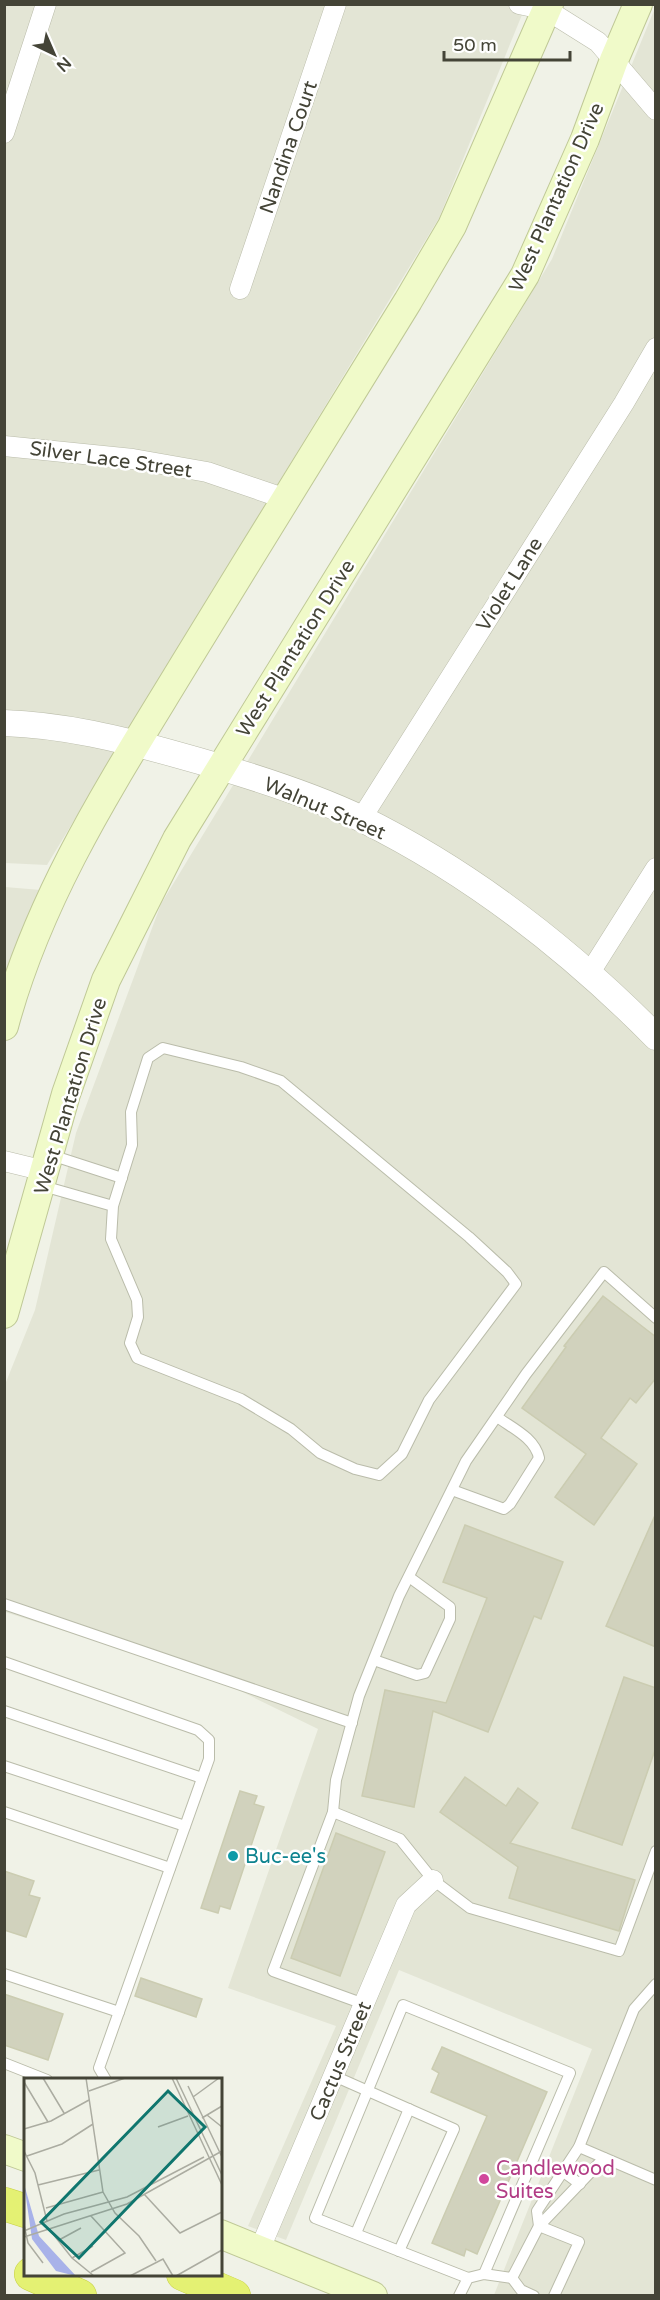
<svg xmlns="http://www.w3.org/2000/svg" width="660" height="2300" viewBox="0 0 660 2300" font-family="'Varela Round',sans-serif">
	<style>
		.residential { fill: #e3e5d5 }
		.building { fill: #d1d2bd; stroke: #cbccb1; stroke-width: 1.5 }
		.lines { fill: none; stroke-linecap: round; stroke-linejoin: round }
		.service-casing { stroke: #babcaa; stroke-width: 12 }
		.minor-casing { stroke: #babcaa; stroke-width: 21 }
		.tertiary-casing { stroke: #babcaa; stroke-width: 27 }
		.secondary-casing { stroke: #bfc896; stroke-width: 30 }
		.motorway-casing { stroke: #c6cf44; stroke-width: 34 }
		.service { stroke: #fff; stroke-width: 10 }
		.minor { stroke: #fff; stroke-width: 20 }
		.tertiary { stroke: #fff; stroke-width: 26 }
		.secondary { stroke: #f0fac9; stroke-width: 28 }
		.motorway { stroke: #e4f173; stroke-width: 33 }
		.culture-dot { fill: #0f9aa8; stroke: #fff; stroke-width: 2 }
		.hotel-dot { fill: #d1479c; stroke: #fff; stroke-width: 2 }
		.labels { text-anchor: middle; stroke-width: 5; stroke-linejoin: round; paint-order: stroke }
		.street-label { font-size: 20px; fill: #444437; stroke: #fff }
		.culture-label { font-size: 20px; fill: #0d838f; stroke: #fff; text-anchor: start }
		.hotel-label { font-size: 20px; fill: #b23c85; stroke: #fff; text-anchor: start }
		.inset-road { fill: none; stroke: #abaca1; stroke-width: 1.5 }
		.view { fill: #0f766e; fill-opacity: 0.15; stroke: #0f766e; stroke-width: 3 }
		.inset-edge { fill: none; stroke: #444437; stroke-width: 3 }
	</style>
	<rect width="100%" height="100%" fill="#f0f2e7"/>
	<g class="residential">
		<polygon points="5,5 526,5 439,218 47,865 5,863"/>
		<polygon points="655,8 655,2295 494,2295 592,2049 399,1970 286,2240 248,2226 336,2026 228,1988 318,1729 216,1679 5,1612 4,1387 35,1310 76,1133 161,904 552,259"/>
		<polygon points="5,887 41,890 5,974"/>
	</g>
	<g class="building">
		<polygon points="603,1296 656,1337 656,1378 636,1403 630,1398 601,1438 637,1464 594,1525 555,1497 586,1454 522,1408 566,1347 564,1346"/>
		<polygon points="656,1513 656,1647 606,1626"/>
		<polygon points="465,1525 563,1562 541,1619 534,1616 488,1732 433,1711 414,1807 362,1796 385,1690 446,1703 487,1598 443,1582"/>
		<polygon points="624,1677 656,1688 656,1747 622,1845 572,1828"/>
		<polygon points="465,1777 506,1806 518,1788 538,1803 510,1843 635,1880 619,1931 509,1898 518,1867 440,1812"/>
		<polygon points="240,1791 257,1796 254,1804 264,1807 230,1909 220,1906 218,1913 201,1908"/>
		<polygon points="336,1833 385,1852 340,1976 291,1958"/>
		<polygon points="4,1871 34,1881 29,1895 40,1898 26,1937 4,1930"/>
		<polygon points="141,1978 202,1999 196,2017 135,1996"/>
		<polygon points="4,1994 63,2014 48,2060 4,2045"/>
		<polygon points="442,2047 547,2092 477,2254 466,2249 464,2256 432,2243 487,2116 431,2092 439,2073 432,2069"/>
	</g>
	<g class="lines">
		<g class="service-casing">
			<g id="service">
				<polyline points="51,1155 122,1178"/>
				<polyline points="43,1186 113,1206 111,1239 137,1300 138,1317 130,1343 137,1358 241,1399 291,1429 320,1453 355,1469 379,1475 402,1454 429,1400 516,1284 507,1272 469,1237 281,1081 241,1067 163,1048 148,1058 131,1112 132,1145 113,1206"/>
				<path d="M452 1490 504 1509 510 1504 539 1458C535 1438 512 1428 497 1417"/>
				<polyline points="4,1604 352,1723"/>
				<polyline points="374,1660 417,1675 425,1673 450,1619 450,1607 409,1577"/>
				<polyline points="4,1662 198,1730 209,1740 209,1759 99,2068 106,2080"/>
				<polyline points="4,1711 202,1778"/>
				<polyline points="4,1766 185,1826"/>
				<polyline points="4,1812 170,1868"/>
				<polyline points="333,1812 400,1839 433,1880 470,1908 619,1951 656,1851"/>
				<polyline points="4,1974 119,2012"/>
				<polyline points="364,2004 273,1971 333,1812 336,1780 359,1696 399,1596 466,1461 526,1374 604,1272 656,1318"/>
				<polyline points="4,2063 47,2080"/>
				<polyline points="334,2076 454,2129 399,2251"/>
				<polyline points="579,2147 656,2180"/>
				<polyline points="562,2171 580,2184"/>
				<polyline points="539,2226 537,2211 579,2147 634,2009 656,1984"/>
				<polyline points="539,2226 579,2242 554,2296"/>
				<polyline points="356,2233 409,2109"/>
				<polyline points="468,2278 315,2218 403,2005 570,2073 484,2274"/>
				<polyline points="512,2278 521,2290 534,2296"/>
				<polyline points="459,2296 468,2278 484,2274 512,2278 539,2226 604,2158"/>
			</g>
		</g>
		<g class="minor-casing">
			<g id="minor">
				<polyline points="519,4 547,10 598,42 656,110"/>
				<polyline points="4,133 46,4"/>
				<polyline points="240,289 336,4"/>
				<polyline points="4,446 133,459 207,472 286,499"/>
				<polyline points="361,819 624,403 656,348"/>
				<polyline points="589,974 656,868"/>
				<polyline points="4,1161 45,1171"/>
				<polyline points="259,2251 406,1905 433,1880"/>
			</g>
		</g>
		<g class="tertiary-casing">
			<path id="tertiary" d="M4 723C64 725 121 739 178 755 236 771 308 793 362 819 471 873 570 950 656 1037"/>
		</g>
		<g class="secondary-casing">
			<g id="secondary">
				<path d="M4 1026C40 892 114 780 185 663 259 542 334 421 408 301L452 226 549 4"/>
				<polyline points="4,1314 66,1094 106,980 177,839 525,275 585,139 614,60 638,4"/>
				<polyline points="4,2149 26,2157"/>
				<polyline points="220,2234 373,2296"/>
			</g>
		</g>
		<g class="motorway-casing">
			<g id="motorway">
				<polyline points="4,2204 26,2211"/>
				<polyline points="31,2274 80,2296"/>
				<polyline points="183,2274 234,2296"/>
			</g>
		</g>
		<use href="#service" class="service"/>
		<use href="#minor" class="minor"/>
		<use href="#tertiary" class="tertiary"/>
		<use href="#secondary" class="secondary"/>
		<use href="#motorway" class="motorway"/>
	</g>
	<circle class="culture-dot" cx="233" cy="1856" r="6"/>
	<circle class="hotel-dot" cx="484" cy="2179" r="6"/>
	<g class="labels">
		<g class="street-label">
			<text transform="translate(288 147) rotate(-71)" y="7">Nandina Court</text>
			<text transform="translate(556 197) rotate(-66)" y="7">West Plantation Drive</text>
			<text transform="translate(111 459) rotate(8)" y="7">Silver Lace Street</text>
			<text transform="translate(509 584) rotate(-58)" y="7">Violet Lane</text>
			<text transform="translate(295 648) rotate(-58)" y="7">West Plantation Drive</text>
			<text transform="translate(325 808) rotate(23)" y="7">Walnut Street</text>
			<text transform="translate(70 1096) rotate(-73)" y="7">West Plantation Drive</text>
			<text transform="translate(340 2061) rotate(-67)" y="7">Cactus Street</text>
		</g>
		<g class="culture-label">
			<text x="245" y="1863">Buc-ee's</text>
		</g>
		<g class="hotel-label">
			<text x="496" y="2175">Candlewood<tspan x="496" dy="23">Suites</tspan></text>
		</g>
	</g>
	<g transform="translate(24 2078)">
		<rect width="198" height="198" fill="#f0f2e7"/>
		<path d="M0 106 15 158 52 198 32 193 8 161Z" fill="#a8b2e9"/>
		<path class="inset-road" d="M19 0 40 35M62 0 79 114 91 135 115 158 132 183M148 0 198 107M152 0 198 97M0 4 24 44M164 8 198 79M65 13 101 0M169 19 195 0M183 37 198 49M178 40 198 28M134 49 164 38M0 51 27 43 65 22M0 73 11 95 23 143M3 78 38 66 69 46M14 107 75 92M120 116 156 155 198 134M22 130 79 114M0 147 4 165 19 185M25 151 48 180 70 198M0 153 40 136 103 119 180 79M0 159 103 126 198 73M35 162 57 150M48 180 69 168M67 194 101 175 67 138M106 198 139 181 149 198M152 198 198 172"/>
		<path class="view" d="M144 13 181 49 55 180 17 144Z"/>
		<rect width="198" height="198" class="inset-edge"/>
	</g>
	<rect width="660" height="2300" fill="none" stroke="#444437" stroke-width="12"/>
	<g transform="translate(54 54) rotate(136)" stroke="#ffffff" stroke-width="4.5" paint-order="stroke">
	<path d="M0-4.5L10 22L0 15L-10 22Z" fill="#444437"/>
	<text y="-9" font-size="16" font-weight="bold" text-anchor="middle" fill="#444437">N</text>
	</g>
	<path d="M444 51v9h126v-9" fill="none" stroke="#444437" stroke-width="3"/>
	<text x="453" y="51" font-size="18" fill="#444437" stroke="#ffffff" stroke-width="4.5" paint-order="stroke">50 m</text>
</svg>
